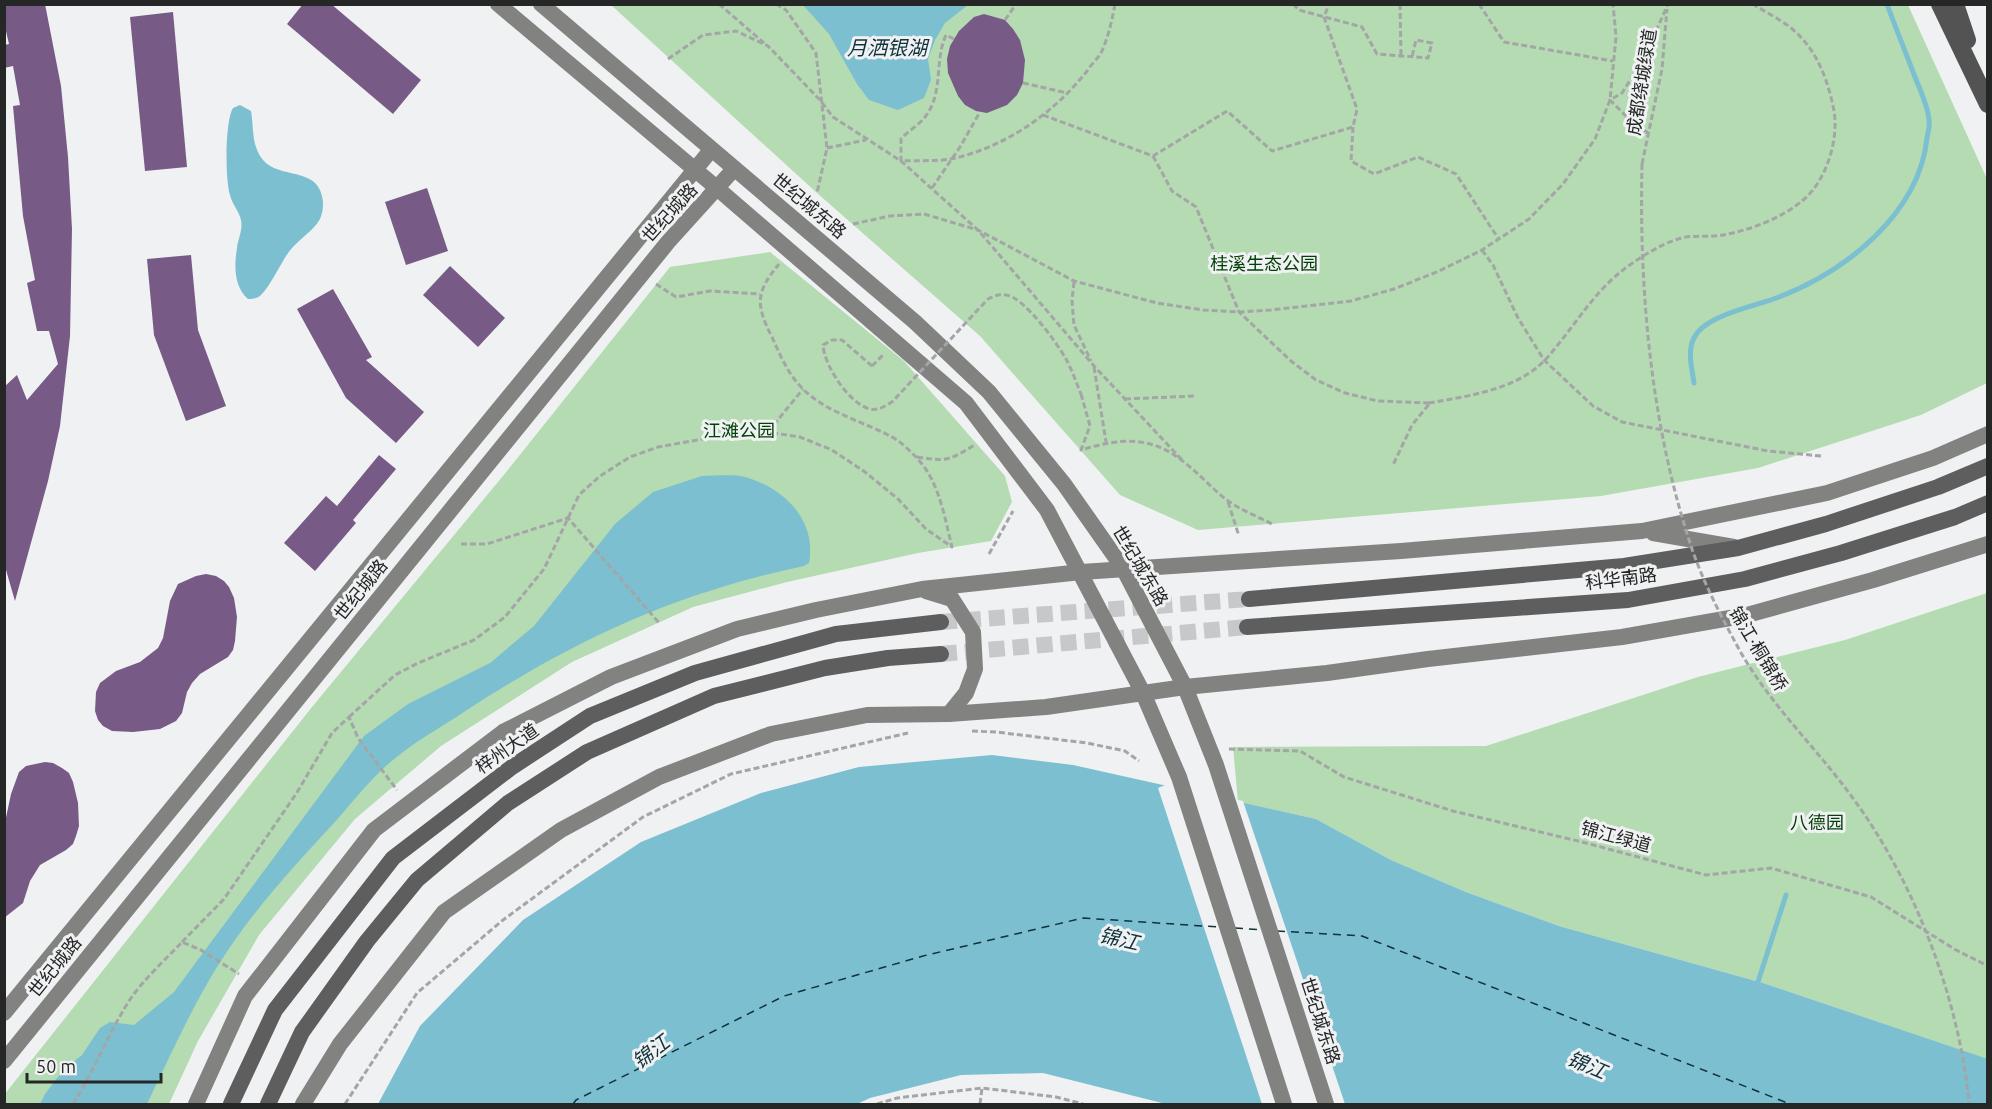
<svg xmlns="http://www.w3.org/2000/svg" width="1992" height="1109" viewBox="0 0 1992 1109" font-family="Ubuntu,'Noto Sans SC',sans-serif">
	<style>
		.green { fill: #b4dbb2 }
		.water { fill: #7cbfd1 }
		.pier { fill: #f0f1f2 }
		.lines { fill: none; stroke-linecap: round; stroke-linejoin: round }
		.stream { stroke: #7cbfd1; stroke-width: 5 }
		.ferry { stroke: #10323a; stroke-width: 1.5; stroke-dasharray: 8 6; stroke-linecap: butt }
		.building { fill: #775b86 }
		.trunk-tunnel { stroke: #c7c8c9; stroke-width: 16; stroke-dasharray: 16 8; stroke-linecap: butt }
		.path { stroke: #a4a5a6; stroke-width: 3; stroke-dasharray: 6 3; stroke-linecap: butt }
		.secondary { stroke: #828281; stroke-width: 16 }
		.trunk { stroke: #5d5e5d; stroke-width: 16 }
		.motorway { stroke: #525352; stroke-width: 18 }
		.path-bridge { stroke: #a4a5a6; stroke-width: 3; stroke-dasharray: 6 3; stroke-linecap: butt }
		.labels { text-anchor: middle; stroke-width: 6; stroke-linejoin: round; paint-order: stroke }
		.street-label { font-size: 18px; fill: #252626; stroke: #f0f1f2 }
		.park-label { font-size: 18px; fill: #034008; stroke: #f0f1f2 }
		.water-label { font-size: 20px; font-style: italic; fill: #10323a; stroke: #f0f1f2 }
	</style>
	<rect width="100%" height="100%" fill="#f0f1f2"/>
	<g class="green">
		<polygon points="611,5 1908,5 1987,179 1987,383 1921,415 1758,468 1601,496 1198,530 1120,495 980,336 817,193"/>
		<polygon points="770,252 904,361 1005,476 1012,502 991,541 918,553 787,582 693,607 572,662 441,746 355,819 259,935 198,1041 169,1104 5,1104 4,1095 312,707 507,471 670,267"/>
		<polygon points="1987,593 1987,1059 1763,983 1559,926 1466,892 1391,860 1316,819 1238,802 1233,747 1486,746 1698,677 1845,640"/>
	</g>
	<g class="water">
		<polygon points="803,5 968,5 945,23 935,40 928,59 931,80 924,98 898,110 869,100 857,84 829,34"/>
		<path d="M240 105 251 111C254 128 251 145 263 160 279 179 316 167 322 196 324 204 323 212 320 219 313 232 295 241 286 256 279 267 270 286 261 295 258 298 253 299 248 299 234 287 234 266 237 248 238 239 243 230 241 220 239 211 232 204 230 195 225 179 225 121 233 108Z"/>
		<path d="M702 476C715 476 732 474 745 477 784 488 817 520 809 563L804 566C675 593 574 640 464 712 438 729 409 745 386 766 367 783 351 804 334 823 292 868 250 914 217 967 190 1011 169 1058 147 1104H40L45 1094 64 1069 82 1055 100 1028 110 1022 134 1025 174 992 364 736 408 704 490 663 534 626 615 524 653 492Z"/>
		<polygon points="992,755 1073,765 1316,819 1391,860 1466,892 1559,926 1763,983 1988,1059 1987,1104 1166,1104 1043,1073 961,1075 870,1098 857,1104 378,1104 420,1026 523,920 641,842 761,793 859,767"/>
	</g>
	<polygon class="pier" points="1170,783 1243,801 1345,1104 1262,1104 1158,788"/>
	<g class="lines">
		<g class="stream">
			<path d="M1694 383C1692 369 1687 351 1694 338 1704 315 1757 306 1779 297 1846 271 1919 214 1927 138 1928 133 1930 126 1929 120 1928 106 1920 90 1915 77 1906 53 1896 29 1887 4"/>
			<polyline points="1756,988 1786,895"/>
		</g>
		<g class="ferry">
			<polyline points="1235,928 1263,930"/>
			<polyline points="1277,931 1362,936 1790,1104"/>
			<polyline points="573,1104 576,1100 784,996 923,956 1083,918 1218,927"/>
		</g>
	</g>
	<g class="building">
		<polygon points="4,4 45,4 61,86 68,157 72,229 70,336 60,426 48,481 15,601 4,563 4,387 17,375 27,400 58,364 49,331 37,331 27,283 35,280 23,216 13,106 20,105 13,66 4,68 4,45 9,44 4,23"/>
		<polygon points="303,4 331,4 421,80 393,114 287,24"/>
		<polygon points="173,12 187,167 145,171 130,17"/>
		<polygon points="984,14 1005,20 1013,29 1020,40 1025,60 1023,83 1017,95 1007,105 987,113 976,111 965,105 958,96 948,73 947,59 950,46 959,31 974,17"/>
		<polygon points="427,188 448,251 406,265 385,202"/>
		<polygon points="191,255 198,330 226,406 186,421 154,335 147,259"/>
		<polygon points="450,266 505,318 478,347 423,295"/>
		<polygon points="333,289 372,357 366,360 424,412 396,443 346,398 297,309"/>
		<polygon points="379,455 396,469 353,520 356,523 315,571 284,543 326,496 337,506"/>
		<polygon points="206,574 216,576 224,581 229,587 234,598 237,617 235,641 233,650 228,657 200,674 192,683 187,692 182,713 176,721 160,729 133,732 112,731 103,726 98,720 95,711 96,692 100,683 116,671 140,662 158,648 163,638 170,601 178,584 196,576"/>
		<polygon points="45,762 53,763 62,768 69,773 73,782 78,803 79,826 76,836 73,844 66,850 40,865 30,881 23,903 4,918 4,827 11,794 19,772 26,766"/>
	</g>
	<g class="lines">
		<g class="trunk-tunnel">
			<polyline points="941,622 1249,599"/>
			<polyline points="941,654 1247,627"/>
		</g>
		<g class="path">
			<polyline points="719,4 764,43"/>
			<polyline points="776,4 786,10 816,53 827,148 817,193"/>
			<polyline points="1293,4 1299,10 1362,27 1377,54 1428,58 1432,43 1416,40 1412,57"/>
			<polyline points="1400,4 1401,55"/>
			<polyline points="1479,4 1504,42 1613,61"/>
			<polyline points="1005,20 1016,4"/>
			<path d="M954 39 946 35C934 61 944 93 925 117 919 125 908 131 901 139V161C918 160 939 162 956 158 1008 145 1054 113 1087 71 1091 65 1097 59 1101 53 1108 38 1112 21 1115 4"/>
			<polyline points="668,59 703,35 736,31 768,46 820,100 833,117 901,161 978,230 1094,366 1183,461"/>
			<polyline points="1023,83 1067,93"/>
			<polyline points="1043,115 1153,156 1227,111 1272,151 1353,127 1357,109 1324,17 1329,4"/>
			<polyline points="1353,127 1351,161 1374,174 1418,157 1456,174 1498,238"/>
			<polyline points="1648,133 1628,118 1610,100 1622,93 1644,58 1668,4"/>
			<polyline points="827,148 866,140"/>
			<polyline points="1153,156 1172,191 1196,207 1239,312 1291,361 1316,380 1345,393 1378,401 1430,403 1412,425 1393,465"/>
			<polyline points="1642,164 1662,69 1667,9"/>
			<polyline points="932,188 960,147 980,112"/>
			<polyline points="853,224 890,216 924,214 978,230 1074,281 1157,303 1203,310 1239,312 1271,310 1351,301 1394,289 1439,271 1482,250 1529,219 1563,184 1595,139 1610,100 1616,37 1613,4"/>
			<polyline points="1482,250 1493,265 1518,318 1544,360 1593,406 1622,422 1768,451 1821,456"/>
			<polyline points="1074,282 1072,300 1074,325 1091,361"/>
			<polyline points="656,284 676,297 710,291 760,294"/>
			<polyline points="872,366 884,354"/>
			<polyline points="1094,367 1106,442"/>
			<path d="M1081 394 1090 426 1081 450C1120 438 1152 435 1185 463 1200 474 1212 489 1227 500 1240 510 1257 516 1272 524"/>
			<polyline points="1125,399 1195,396"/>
			<path d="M1429 403C1468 396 1517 390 1546 359 1572 330 1592 294 1623 270 1639 258 1659 245 1678 239 1692 234 1709 238 1723 235 1750 230 1780 219 1802 201 1826 182 1839 140 1834 111 1828 80 1817 49 1791 28 1780 19 1765 12 1753 4"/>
			<polyline points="768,432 803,389"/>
			<path d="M917 457C948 462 950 460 976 444"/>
			<polyline points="1228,502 1239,536"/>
			<polyline points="461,544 487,544 568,518 660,624"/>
			<polyline points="989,554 1013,511"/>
			<path d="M349 717 395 675 418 663 474 640 505 617 544 569 579 495 600 476 630 457 658 447 731 434 767 432 800 437 832 450 865 472 898 499 926 529 952 547C944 515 939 480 915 456 908 449 899 440 890 436 862 421 825 412 802 388 788 374 780 355 772 337 755 304 756 292 779 264"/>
			<polyline points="972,731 996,732 1087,743 1125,751 1139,761"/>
			<polyline points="1229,749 1300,751 1344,777 1453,811 1582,842 1706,875 1771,868 1871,897 1956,950 1988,966"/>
			<polyline points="182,942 224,899 296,794 332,733 349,717 358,738 397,790"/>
			<path d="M73 1104C94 1071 108 1034 129 1001 143 980 164 961 182 942L201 950 239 974"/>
			<polyline points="345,1104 417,993 503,920 643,817 731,774 908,733"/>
			<polyline points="877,1104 897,1098 982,1088 1056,1097 1083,1104"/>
			<polyline points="980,1104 982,1088"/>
		</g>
		<g class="secondary">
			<polyline points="498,4 718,189 966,403 1047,510 1143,693 1179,777 1284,1104"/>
			<polyline points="541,4 915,322 989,392 1064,484 1123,568 1185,687 1216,765 1326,1104"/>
			<polyline points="1653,533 1734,547"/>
			<polyline points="926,591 952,599 973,632 975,669 966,693 949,714"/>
			<polyline points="4,1013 711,150"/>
			<polyline points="4,1061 668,242 734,169"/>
			<polyline points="196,1104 245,996 374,830 503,732 611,677 737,629 816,610 922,589 1081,572 1401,551 1642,531 1827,493 1933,458 1988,434"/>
			<polyline points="303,1104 340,1044 444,912 561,830 659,777 771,734 867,715 949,714 1046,707 1185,687 1327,673 1428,659 1622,637 1747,615 1873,580 1988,544"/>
		</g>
		<g class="trunk">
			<polyline points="1249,599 1624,566 1738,548 1826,524 1938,487 1988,466"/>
			<polyline points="1247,627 1628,600 1745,579 1841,553 1955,517 1988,503"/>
			<polyline points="231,1104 275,1010 393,858 512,767 590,716 695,673 836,634 941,622"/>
			<polyline points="268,1104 302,1032 367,941 417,880 508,803 587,752 714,696 825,668 888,658 941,654"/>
		</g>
		<g class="motorway">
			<polyline points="1940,4 1988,104"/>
			<polyline points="1955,4 1967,40"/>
		</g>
		<g class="path-bridge">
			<path d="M1642 164C1639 292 1651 427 1692 549 1704 584 1722 618 1740 651 1772 707 1815 746 1852 797 1914 880 1960 1001 1969 1104"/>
			<path d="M872 366 842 340H832L823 345C824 365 849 404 870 409 878 411 885 406 892 402L988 299C994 296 998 294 1006 295 1024 297 1057 343 1066 359 1072 370 1076 382 1081 394"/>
		</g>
	</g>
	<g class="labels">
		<g class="street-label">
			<text transform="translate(1642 82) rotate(-81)" y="6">成都绕城绿道</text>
			<text transform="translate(809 206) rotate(40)" y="6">世纪城东路</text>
			<text transform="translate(670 213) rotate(-48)" y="6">世纪城路</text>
			<text transform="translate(1140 566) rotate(59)" y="6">世纪城东路</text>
			<text transform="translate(1621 579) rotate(-7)" y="6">科华南路</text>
			<text transform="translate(361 590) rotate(-51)" y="6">世纪城路</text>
			<text transform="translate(1758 649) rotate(59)" y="6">锦江·桐锦桥</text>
			<text transform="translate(507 749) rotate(-35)" y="6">梓州大道</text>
			<text transform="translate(1616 837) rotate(15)" y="6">锦江绿道</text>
			<text transform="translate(55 967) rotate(-51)" y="6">世纪城路</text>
			<text transform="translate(1320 1021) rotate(72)" y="6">世纪城东路</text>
		</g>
		<g class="park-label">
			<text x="1264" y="270">桂溪生态公园</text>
			<text x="739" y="437">江滩公园</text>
			<text x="1817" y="829">八德园</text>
		</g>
		<g class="water-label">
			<text x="887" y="55">月洒银湖</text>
			<text transform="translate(1119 939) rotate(13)" y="7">锦江</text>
			<text transform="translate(651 1052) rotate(-38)" y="7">锦江</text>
			<text transform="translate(1587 1065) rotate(23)" y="7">锦江</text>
		</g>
	</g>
	<rect width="1992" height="1109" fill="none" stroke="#252626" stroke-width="12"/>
	<path d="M27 1073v9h134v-9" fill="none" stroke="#252626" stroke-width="3"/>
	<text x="36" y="1073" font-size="18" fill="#252626" stroke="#f0f1f2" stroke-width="4.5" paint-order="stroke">50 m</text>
</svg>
